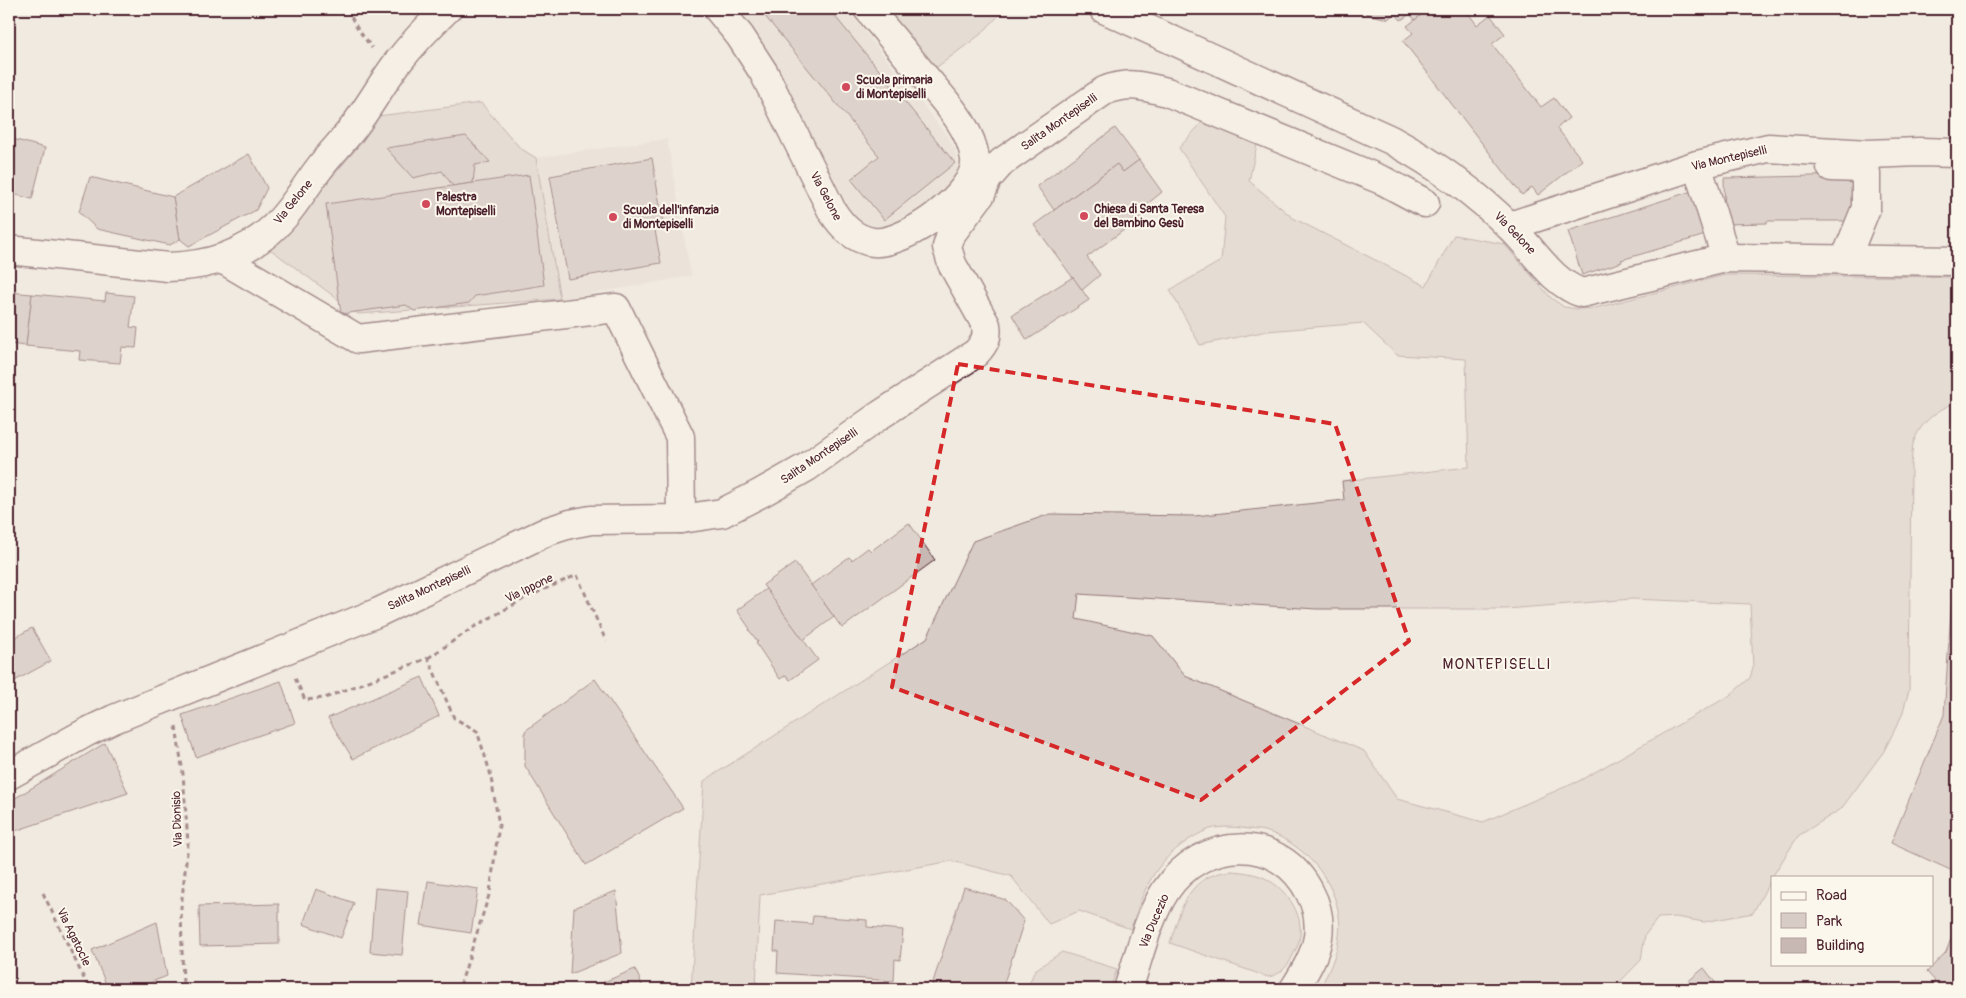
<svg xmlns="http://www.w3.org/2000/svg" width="1966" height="998" viewBox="0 0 1966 998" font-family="Pangolin,sans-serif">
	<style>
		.built { fill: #e4dbd2 }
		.green { fill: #d8ccc6; stroke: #917678; fill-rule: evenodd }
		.building { fill: #c8b8b3; stroke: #4a1f2b }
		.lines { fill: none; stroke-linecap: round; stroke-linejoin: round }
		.street-casing { stroke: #4a1f2b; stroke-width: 31 }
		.path { stroke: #4a1f2b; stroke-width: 3; stroke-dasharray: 5 4; stroke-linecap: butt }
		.street { stroke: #fbf7ec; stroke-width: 28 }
		.marked { fill: none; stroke: #d62828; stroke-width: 4; stroke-dasharray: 10 6; stroke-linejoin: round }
		.poi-dot { fill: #d1495b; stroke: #fbf7ec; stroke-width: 2 }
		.labels { text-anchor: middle; stroke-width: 4; stroke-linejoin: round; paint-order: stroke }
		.poi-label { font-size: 12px; font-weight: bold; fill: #4a1f2b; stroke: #fbf7ec; text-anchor: start }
		.street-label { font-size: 12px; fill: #4a1f2b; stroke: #fbf7ec }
		.quarter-label { font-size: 15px; letter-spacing: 1px; fill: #4a1f2b; stroke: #fbf7ec }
	</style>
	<rect width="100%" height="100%" fill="#f0eae0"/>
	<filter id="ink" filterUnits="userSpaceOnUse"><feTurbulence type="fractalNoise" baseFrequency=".02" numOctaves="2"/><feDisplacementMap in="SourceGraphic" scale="10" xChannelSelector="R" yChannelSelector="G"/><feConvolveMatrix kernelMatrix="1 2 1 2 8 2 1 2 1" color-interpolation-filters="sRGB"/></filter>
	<g filter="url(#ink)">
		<g class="built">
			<polygon points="737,9 847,9 947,136 955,150 958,168 955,179 947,190 917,215 888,229 873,228 856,218 845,202 764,48"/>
			<polygon points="667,139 691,276 560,299 536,158"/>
		</g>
		<g class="green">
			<polygon points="882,9 1005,9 981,34 933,70"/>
			<polygon points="481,103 520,148 536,158 560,299 358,314 270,249 362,142 378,116"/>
			<path d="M1206 118 1259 135 1249 181 1293 218 1426 286 1454 235 1504 244 1551 298 1564 307 1578 309 1595 308 1725 275 1957 277V402C1938 409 1919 423 1913 444 1912 450 1912 457 1911 464L1909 690 1902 715 1884 751 1841 809 1798 836 1772 877 1753 913 1704 922 1676 917 1658 918 1645 935 1641 960 1613 989H1319C1333 966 1344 937 1338 910 1331 876 1303 845 1271 833 1264 830 1255 830 1248 829 1237 827 1222 826 1210 829 1191 836 1171 851 1159 867 1145 885 1138 907 1131 929L1079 911 1049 924 1011 876 952 861 760 895 756 988 769 989H691L704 781 927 638 973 541 1050 514 1195 516 1344 500 1342 481 1469 467 1466 359 1397 355 1363 323 1267 331 1200 345 1170 290 1221 261 1225 217 1179 148ZM1079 594 1317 609H1506L1632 599 1750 604 1753 668 1750 678 1729 696 1579 781 1483 822 1397 799 1364 751 1185 676 1153 636 1076 619Z"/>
			<path d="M1233 871C1242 872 1251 873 1260 876 1284 885 1306 914 1299 941 1298 946 1295 951 1293 955 1288 967 1280 975 1268 977L1170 943C1182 906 1188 874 1233 871Z"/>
			<polygon points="1062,952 1117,969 1110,989 1027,989 1035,970"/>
		</g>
		<g class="building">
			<polygon points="762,9 829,9 955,163 884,220 851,179 879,156 760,10"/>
			<polygon points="1362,9 1429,9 1415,20 1410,14 1401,20 1395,13 1388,19 1367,14"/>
			<polygon points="1429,9 1465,9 1477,25 1490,15 1505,34 1492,44 1541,107 1554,98 1569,118 1557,128 1582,160 1538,195 1532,187 1522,195 1403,41 1413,33 1407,26"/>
			<polygon points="1115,128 1139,160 1123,172 1117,164 1054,210 1037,186"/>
			<polygon points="466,136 490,162 475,165 473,183 453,186 442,171 413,178 386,148"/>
			<polygon points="9,138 45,148 32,199 9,193"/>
			<polygon points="249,154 267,188 256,210 189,246 180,239 173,197"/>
			<polygon points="652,158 663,223 654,225 661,263 568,279 550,176"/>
			<polygon points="1139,160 1162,192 1147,204 1151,210 1087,257 1100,275 1082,290 1034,225 1117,164 1123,172"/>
			<polygon points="529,175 544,285 475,296 469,303 414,311 406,305 341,314 326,204"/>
			<polygon points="1858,175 1859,221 1767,221 1767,223 1725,224 1724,178"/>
			<polygon points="90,177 173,197 180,239 170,245 97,229 79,212"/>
			<polygon points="1695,190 1709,234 1621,260 1622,262 1582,275 1568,231"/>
			<polygon points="1073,277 1089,300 1027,340 1012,315"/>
			<polygon points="9,292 32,294 26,346 9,344"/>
			<polygon points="106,293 134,296 130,327 138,328 136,348 122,347 120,363 79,360 80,351 26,346 32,294 105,301"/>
			<polygon points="1957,520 1957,873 1891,843 1944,715"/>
			<polygon points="909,523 935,560 842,628 811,585 849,557 852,560 868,548 871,551"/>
			<polygon points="795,563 834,617 803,640 763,585"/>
			<polygon points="766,589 818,660 790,680 786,675 780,679 756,643 758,642 749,630 750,629 737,610"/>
			<polygon points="32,628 51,661 9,684 9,632 11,631 14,638"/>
			<polygon points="422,677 439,716 353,759 328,718"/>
			<polygon points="595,679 683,808 586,865 525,766 525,731"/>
			<polygon points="281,681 295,723 196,757 182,715"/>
			<polygon points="105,743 128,793 15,831 9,824 9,802"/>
			<polygon points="428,881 478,889 471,933 421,925"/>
			<polygon points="964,887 1006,900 1024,921 1002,989 931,988"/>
			<polygon points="375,888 408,891 402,955 370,952"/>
			<polygon points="316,889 354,903 341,938 303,924"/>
			<polygon points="616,891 622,953 570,974 574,908"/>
			<polygon points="279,904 279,944 200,946 199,906"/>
			<polygon points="813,916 867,920 867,927 903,930 900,960 895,959 894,981 777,973 778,951 774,951 776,921 812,924"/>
			<polygon points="157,922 167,976 133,989 108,989 92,950"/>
			<polygon points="1957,923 1957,989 1927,989 1935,981 1927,972 1946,952"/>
			<polygon points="1704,968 1720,989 1679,989"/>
			<polygon points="635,969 644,989 587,989"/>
		</g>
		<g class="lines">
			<g class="street-casing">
				<g id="street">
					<path d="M718 9 740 36 764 73 832 211C842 226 853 239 873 242 904 246 979 193 975 159 971 125 940 96 919 70 902 50 885 29 868 9"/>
					<path d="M1104 9 1391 140C1433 163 1475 192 1509 226 1533 248 1550 282 1582 293L1726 258 1957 261"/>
					<polyline points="1697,165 1726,258"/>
					<polyline points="1831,167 1861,168 1866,173 1866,208 1845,260"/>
					<polyline points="1510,226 1697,165 1768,148 1868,154 1919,152 1957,153"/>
					<path d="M9 250 168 267C217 266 260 249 290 209 301 195 310 180 321 166 331 153 343 141 353 128 369 107 382 83 398 62 413 43 430 25 447 9"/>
					<polyline points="222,259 358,339 616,308 680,437 681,519"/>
					<path d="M9 775 87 732 114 719 379 612 548 531 570 524 591 520 681 519 722 513 761 493 807 467 880 415 976 353C985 343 988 337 986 325L952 264 947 247 951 234 981 194 987 179 1002 162 1104 91C1128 81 1143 86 1167 92L1384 181 1425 203"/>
					<path d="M1128 989C1139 957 1147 919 1166 890 1202 836 1280 832 1310 893 1317 906 1320 922 1318 937 1315 956 1304 973 1294 989"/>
				</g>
			</g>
			<g class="path">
				<polyline points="347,9 357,28 372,48"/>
				<polyline points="428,658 474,627 529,596 577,575 606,641"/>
				<polyline points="295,678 305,700 325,698 428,658 454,718 477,731 490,772 499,825 490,892 459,989"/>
				<polyline points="176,726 183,774 188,843 181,908 183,989"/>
				<polyline points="43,893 89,989"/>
			</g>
			<use href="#street" class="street"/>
		</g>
	</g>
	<path d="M0 0H1966V998H0ZM958 364 1335 424 1409 641 1201 800 892 687Z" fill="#f0eae0" fill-opacity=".55" fill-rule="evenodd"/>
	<path class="marked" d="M958 364 1335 424 1409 641 1201 800 892 687Z"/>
	<g class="poi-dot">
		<circle cx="846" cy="87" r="5"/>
		<circle cx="426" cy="204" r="5"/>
		<circle cx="1084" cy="216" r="5"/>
		<circle cx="613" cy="217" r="5"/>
	</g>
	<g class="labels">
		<g class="poi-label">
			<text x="856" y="84">Scuola primaria<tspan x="856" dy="14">di Montepiselli</tspan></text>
			<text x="436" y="201">Palestra<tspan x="436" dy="14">Montepiselli</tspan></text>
			<text x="1094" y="213">Chiesa di Santa Teresa<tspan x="1094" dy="14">del Bambino Gesù</tspan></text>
			<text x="623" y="214">Scuola dell'infanzia<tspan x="623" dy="14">di Montepiselli</tspan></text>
		</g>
		<g class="street-label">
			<text transform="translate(1059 122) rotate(-35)" y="4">Salita Montepiselli</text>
			<text transform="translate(1729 158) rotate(-13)" y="4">Via Montepiselli</text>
			<text transform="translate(826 196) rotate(62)" y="4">Via Gelone</text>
			<text transform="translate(293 202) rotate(-51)" y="4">Via Gelone</text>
			<text transform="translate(1515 233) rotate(46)" y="4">Via Gelone</text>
			<text transform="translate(819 456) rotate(-34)" y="4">Salita Montepiselli</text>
			<text transform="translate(429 588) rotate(-25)" y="4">Salita Montepiselli</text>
			<text transform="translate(529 588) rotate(-26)" y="4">Via Ippone</text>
			<text transform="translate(177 819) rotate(-92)" y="4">Via Dionisio</text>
			<text transform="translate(1154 921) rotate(-67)" y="4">Via Ducezio</text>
			<text transform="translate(74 937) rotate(64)" y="4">Via Agatocle</text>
		</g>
		<g class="quarter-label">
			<text x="1497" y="669">MONTEPISELLI</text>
		</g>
	</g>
	<rect width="1966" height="998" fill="none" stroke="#fbf7ec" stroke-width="30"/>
	<rect x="15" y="15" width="1936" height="968" fill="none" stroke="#4a1f2b" stroke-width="2" filter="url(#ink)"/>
	<rect x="1771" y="876" width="162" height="90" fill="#fbf7ec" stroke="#b4a19f"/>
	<rect x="1781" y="892" width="25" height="8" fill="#fbf7ec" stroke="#b4a19f"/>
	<text x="1816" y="900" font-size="15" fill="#4a1f2b">Road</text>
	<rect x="1781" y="913" width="25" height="15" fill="#d8ccc6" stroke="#b4a19f"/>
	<text x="1816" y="926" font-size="15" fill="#4a1f2b">Park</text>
	<rect x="1781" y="938" width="25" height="15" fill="#c8b8b3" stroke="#b4a19f"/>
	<text x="1816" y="950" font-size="15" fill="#4a1f2b">Building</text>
</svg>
